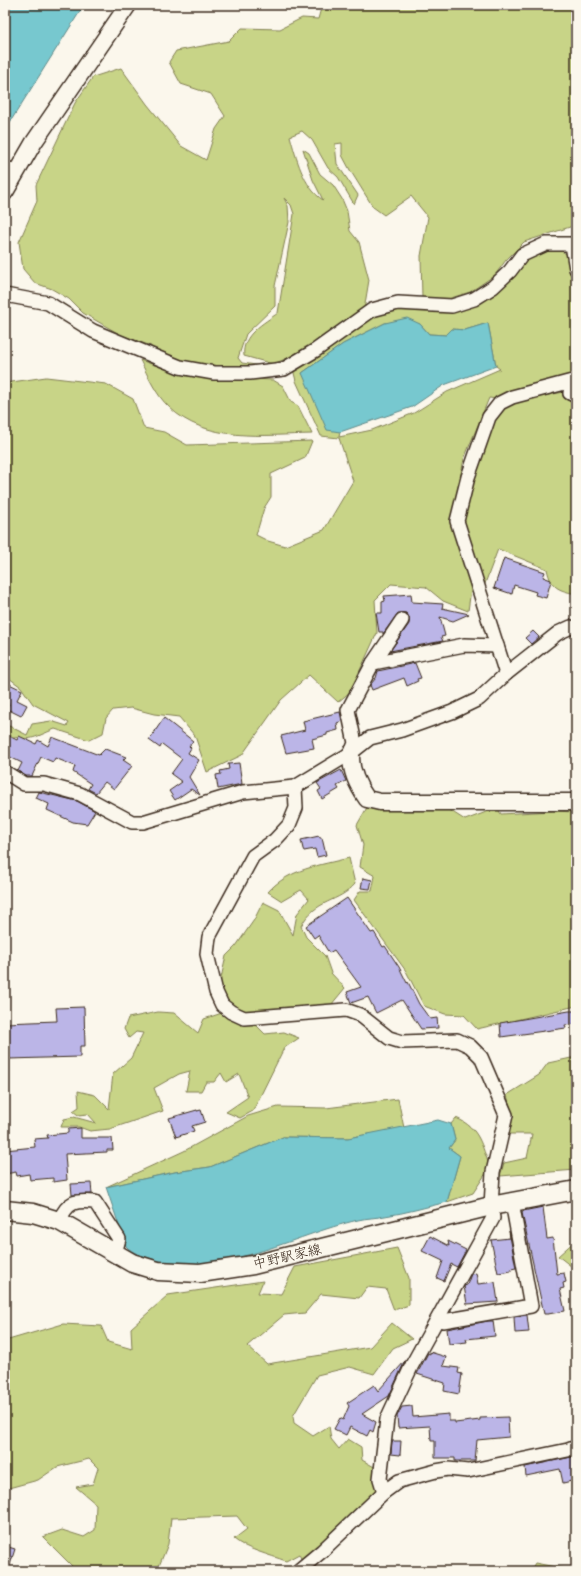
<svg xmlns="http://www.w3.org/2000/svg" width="581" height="1576" viewBox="0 0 581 1576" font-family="'Balsamiq Sans','Klee One',sans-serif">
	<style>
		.green { fill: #c8d487; stroke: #827f52; fill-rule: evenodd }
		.water { fill: #77c8cf; stroke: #5f8988 }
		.building { fill: #bbb5e7; stroke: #3b2a1e }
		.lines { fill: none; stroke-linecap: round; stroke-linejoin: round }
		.minor-casing { stroke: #3b2a1e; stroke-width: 16 }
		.tertiary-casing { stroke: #3b2a1e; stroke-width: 19 }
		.secondary-casing { stroke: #3b2a1e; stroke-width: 21 }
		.minor { stroke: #fbf7ec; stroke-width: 13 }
		.tertiary { stroke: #fbf7ec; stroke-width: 16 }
		.secondary { stroke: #fbf7ec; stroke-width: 18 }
		.labels { text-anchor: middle; stroke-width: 3; stroke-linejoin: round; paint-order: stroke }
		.street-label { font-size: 14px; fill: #3b2a1e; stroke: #fbf7ec }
	</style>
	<rect width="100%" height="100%" fill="#fbf7ec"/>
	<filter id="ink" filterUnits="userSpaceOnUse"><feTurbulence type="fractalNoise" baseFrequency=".025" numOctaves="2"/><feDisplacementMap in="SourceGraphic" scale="8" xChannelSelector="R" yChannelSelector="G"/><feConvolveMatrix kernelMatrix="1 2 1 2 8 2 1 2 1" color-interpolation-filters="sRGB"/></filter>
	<g filter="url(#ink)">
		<g class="green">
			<path d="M322 5H576V225L524 242 506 260 495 275 470 292 448 299 422 298 421 256 428 217 411 196 384 215 373 207 350 170 342 155V143L335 144 337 164 358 195 354 204 338 177 328 168 312 140 302 131 290 136C296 157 303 187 323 200L313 180 303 149 309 153 320 174 333 185 342 199 347 211 350 231 359 242 369 280 364 310 305 351 273 364 244 356C241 335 264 323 278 313L294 214 291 205 284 198 288 206 289 222 275 286V306L246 334 238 358 242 363 263 366V369L185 365 150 349 151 346 121 335 83 313 69 299 52 289 35 283 23 269 19 242 37 201 36 185 75 103 93 77 121 68 147 104 181 146 206 160 216 129 225 116 211 94 181 84 169 62 176 51 229 41 242 28 280 29 302 18 318 19Z"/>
			<path d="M558 249 568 255 576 293V374L498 399 489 398 464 459 451 523 472 582 468 611 443 601 426 587 391 584 375 600 377 633 350 692 338 702 309 675 281 700 242 755 207 772 195 736 179 717 154 714 131 708 113 710 106 718 103 733 89 740 55 729C32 738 30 743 5 734V724L27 735 32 724 51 721 67 726 69 723 33 704 21 687 5 675V383L46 377 106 384 133 399 144 428 164 432 187 445 312 441 305 458 271 474V497L264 508 256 535 268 541 285 546 324 530 353 481 339 438 321 436 296 381 293 369 373 315 393 308 456 310 481 302 501 287 517 268 531 257 544 252ZM385 323 420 324 429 334 446 335 452 329 465 330 488 323 496 366 500 369 447 392 414 413 372 430 339 437 340 432 302 373 343 344Z"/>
			<path d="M140 360 187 376 273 380 283 386 291 402 298 406 312 434C264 435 206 443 169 407 156 395 148 376 140 360Z"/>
			<path d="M564 392 576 398V594C558 590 551 588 547 569L498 549 483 589 461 517 469 488 495 421 509 402Z"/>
			<polygon points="369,804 405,806 418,810 440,804 465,820 497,808 501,814 553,811 576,812 576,1006 477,1029 464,1015 445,1014 424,1006 406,971 354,900 360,891 372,891 375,876 360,867 363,845 357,825"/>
			<path d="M349 858 355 884C339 903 315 899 301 926L306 937 325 956 331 973 345 988 331 1005 247 1012 233 1007 223 997 219 987 226 956 236 946 254 920 263 902 279 910 293 935 297 914 309 899 301 890 282 901 268 892C288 869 321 865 349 858Z"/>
			<polygon points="158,1012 174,1013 198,1033 204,1019 225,1012 254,1023 265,1034 284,1032 299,1038 284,1048 253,1111 240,1118 226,1112 248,1097 239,1074 226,1082 221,1073 214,1082 206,1082 201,1091 186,1091 190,1071 179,1074 154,1088 163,1111 110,1129 90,1131 79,1127 61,1127 64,1119 74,1117 96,1123 88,1114 78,1115 73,1111 79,1107 78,1091 95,1095 109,1109 113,1074 131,1058 143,1033 136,1032 129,1038 124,1029 128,1018"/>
			<polygon points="576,1057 576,1170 500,1176 504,1163 527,1158 532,1134 509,1134 512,1115 507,1095 539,1075 548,1063"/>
			<polygon points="398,1099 404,1128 348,1138 283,1137 210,1167 175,1172 106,1187 184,1151 248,1116 278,1107 326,1108"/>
			<path d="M456 1118C480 1128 481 1145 490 1167L473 1193 447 1202 460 1156 449 1148 455 1140 451 1124Z"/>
			<polygon points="576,1240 576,1270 558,1256"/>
			<path d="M397 1248 409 1278V1305L394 1310 386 1289 367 1287 359 1298 321 1294 305 1313 284 1315 247 1346 267 1364 370 1347 392 1323 412 1339 393 1348 374 1374 350 1367 317 1375 293 1416 294 1423 313 1436 329 1426 331 1439 339 1449 348 1439 361 1447 362 1460 376 1468 377 1490 302 1561 299 1554 286 1561C270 1555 245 1549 234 1539L247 1529 237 1516 171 1518 168 1544 157 1571H69L72 1566 43 1537 62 1530 84 1537 95 1530 96 1504 76 1487 93 1484 98 1468 89 1459 57 1467 38 1480 5 1489V1341L63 1324 101 1326 108 1342 132 1349 131 1328 168 1295 263 1281 258 1293 281 1294 295 1267Z"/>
			<polygon points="535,1563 576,1571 530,1571"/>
		</g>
		<g class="water">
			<polygon points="5,5 84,5 5,130"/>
			<polygon points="407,318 420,324 429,334 446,335 452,329 465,330 488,323 496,366 444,385 412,407 340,432 327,430 302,373 343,344 385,323"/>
			<path d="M438 1120 451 1124 455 1140 449 1148 460 1156 447 1202C426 1207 406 1213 385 1216 376 1218 366 1218 358 1220 293 1235 220 1279 152 1259 142 1255 133 1254 126 1246L106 1187 175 1172 210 1167 283 1137 348 1138Z"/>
		</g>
		<g class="building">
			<polygon points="504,558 545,572 543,577 551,580 551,581 546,598 535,595 536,592 514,585 512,594 494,588"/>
			<polygon points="411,594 412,602 443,604 442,608 469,614 453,621 440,617 445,636 441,637 443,641 390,651 409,624 409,617 406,613 398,613 383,634 383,632 379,632 376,613 382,613 382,602 385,601 384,596"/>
			<polygon points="533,631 539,637 531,644 525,638"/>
			<polygon points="415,663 421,678 417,679 418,681 407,686 404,678 372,690 370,685 376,678 378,671"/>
			<polygon points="5,682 22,690 17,700 27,705 21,716 7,709 9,704 5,702"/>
			<polygon points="340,712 342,721 337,723 338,730 327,733 327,735 312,739 314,748 286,753 281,736 305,730 303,721"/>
			<polygon points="164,718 193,741 189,746 191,748 188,753 199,760 189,777 200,795 191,789 175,800 169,791 182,782 171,774 182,759 162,744 160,748 149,740"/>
			<polygon points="5,734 17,740 19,736 36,744 38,740 48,746 52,737 99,755 105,749 126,757 123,760 132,766 114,789 105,782 96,793 88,789 91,784 73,772 75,766 55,758 53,762 41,757 32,776 26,776 18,771 22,763 8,756 10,752 5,750"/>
			<polygon points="239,763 242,784 218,789 216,775 221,774 220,771 229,769 228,764"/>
			<polygon points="341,770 346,781 337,786 339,789 322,799 318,791 321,789 317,783"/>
			<polygon points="39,792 77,801 95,811 87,824 73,822 47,810 49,804 36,798"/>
			<polygon points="319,836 320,838 322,838 326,855 317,857 315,849 304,851 303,849 301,840"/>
			<polygon points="363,878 372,880 370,889 361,888"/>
			<polygon points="347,898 371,933 374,932 383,947 385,946 399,967 407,983 408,982 419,1004 430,1019 437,1018 438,1028 421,1029 402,1000 376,1013 368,997 351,1003 347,992 361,987 334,950 329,953 318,935 314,938 306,926"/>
			<polygon points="84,1007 85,1046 80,1046 80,1057 9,1059 8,1048 5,1048 5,1023 57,1021 56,1008"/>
			<polygon points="569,1011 576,1011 576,1024 565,1025 566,1028 501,1037 500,1023"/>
			<polygon points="197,1110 197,1111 201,1110 205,1122 192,1126 194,1131 176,1137 169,1118"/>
			<polygon points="81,1128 81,1138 112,1138 113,1150 107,1150 107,1152 65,1154 67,1180 53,1182 53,1178 30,1180 29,1174 17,1176 16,1172 5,1174 5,1150 35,1147 34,1139 48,1138 47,1135 68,1133 68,1129"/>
			<polygon points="91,1183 92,1194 72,1195 71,1184"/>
			<polygon points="543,1207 547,1239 553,1238 557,1274 564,1273 566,1282 563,1283 564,1288 560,1289 565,1311 548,1314 544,1314 522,1213 523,1211"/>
			<polygon points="509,1231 516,1268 511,1269 511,1271 498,1273 491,1240 510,1238"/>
			<polygon points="430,1236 449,1246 448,1241 466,1250 457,1267 451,1264 444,1281 437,1278 443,1261 422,1251"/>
			<polygon points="476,1273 478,1284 495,1282 498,1302 467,1304 464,1286 467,1285 471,1274"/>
			<polygon points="527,1315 529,1332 515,1333 514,1317"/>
			<polygon points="488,1321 493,1321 495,1336 466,1339 467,1342 449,1344 447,1329"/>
			<polygon points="430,1352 446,1357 443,1366 459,1368 458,1373 462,1374 459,1394 444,1391 445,1383 417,1374 428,1353 430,1354"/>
			<polygon points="405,1361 389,1396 362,1414 376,1422 373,1432 370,1430 367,1436 350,1427 346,1435 334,1429 340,1418 343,1420 349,1406 347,1403 374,1385 378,1391"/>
			<polygon points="412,1406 413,1417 449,1414 449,1421 455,1421 455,1423 480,1420 480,1418 508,1417 509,1437 477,1440 475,1461 455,1461 455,1458 435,1458 435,1441 431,1441 430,1426 398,1428 397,1416 402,1407"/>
			<polygon points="392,1441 401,1441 400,1455 391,1454"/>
			<polygon points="576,1456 576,1480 563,1483 560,1469 526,1476 525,1467"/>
			<polygon points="5,1546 15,1549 8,1571 5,1571"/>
		</g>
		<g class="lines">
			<g class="minor-casing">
				<g id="minor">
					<polyline points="5,168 17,171"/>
					<polyline points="572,245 576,269"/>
					<polyline points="5,295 48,303 93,331 180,367 214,373 250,373 284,369 316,350 372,310 398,303 452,306 474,299 493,287 510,271 522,255 546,244 576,244"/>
					<polyline points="572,382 570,393 576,396"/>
					<polyline points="373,663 464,645 497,646"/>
					<polyline points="506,674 457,521 468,477 489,417 500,403 512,397 576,380"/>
					<polyline points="351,753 355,743 348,710 373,663 402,620"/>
					<polyline points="5,772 24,784 44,784 80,794 132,822 143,822 243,792 295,787 351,753 370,738 402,730 452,712 479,699 506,674 558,633 571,627 576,628"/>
					<polyline points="295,787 296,808 289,825 275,840 253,856 209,937 207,954 216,992 222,1005 231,1012 244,1018 346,1010 360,1015 389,1038 402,1042 457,1040 470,1046 481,1057 506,1115 493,1172 491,1206 493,1218 412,1365 387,1419 380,1479 384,1492"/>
					<path d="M59 1221C68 1201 75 1200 95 1202L119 1239 115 1253"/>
					<polyline points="438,1319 443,1321 531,1306 512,1202"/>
					<polyline points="298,1571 322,1551 384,1492 399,1481 436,1471 448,1469 468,1471 568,1450 576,1447"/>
				</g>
			</g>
			<g class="tertiary-casing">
				<g id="tertiary">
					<polyline points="5,192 34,142 128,5"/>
					<path d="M351 753C350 770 357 785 367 799L380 802H576"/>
				</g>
			</g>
			<g class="secondary-casing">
				<polyline id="secondary" points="5,1210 33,1213 59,1221 132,1263 158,1271 200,1273 253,1265 491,1206 576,1190"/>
			</g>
			<use href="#minor" class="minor"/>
			<use href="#tertiary" class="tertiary"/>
			<use href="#secondary" class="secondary"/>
		</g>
	</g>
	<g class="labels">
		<g class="street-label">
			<text transform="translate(287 1256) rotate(-13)" y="5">中野駅家線</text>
		</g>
	</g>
	<rect width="581" height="1576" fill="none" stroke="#fbf7ec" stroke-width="20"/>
	<rect x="10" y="10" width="561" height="1556" fill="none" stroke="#3b2a1e" stroke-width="1.5" filter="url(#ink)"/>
</svg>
